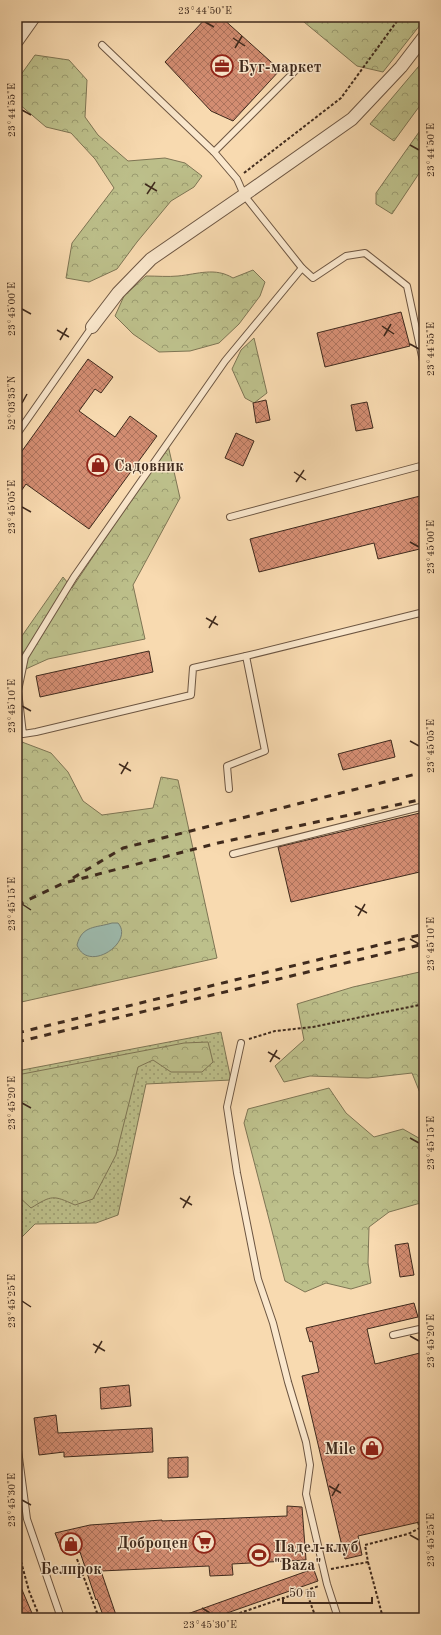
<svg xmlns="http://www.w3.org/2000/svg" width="441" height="1635" viewBox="0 0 441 1635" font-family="'Old Standard TT',serif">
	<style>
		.grass { fill: url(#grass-dots); stroke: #7e7554 }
		.forest { fill: url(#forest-crowns); stroke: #7e7554 }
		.water { fill: #9dbaad; stroke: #778073 }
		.building { fill: url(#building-cross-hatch); stroke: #3f2a1d }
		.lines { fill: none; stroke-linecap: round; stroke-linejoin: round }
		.lane-casing { stroke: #6d5642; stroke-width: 8 }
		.street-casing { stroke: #6d5642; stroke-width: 14 }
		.path { stroke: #3f2a1d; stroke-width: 2; stroke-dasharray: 3 2; stroke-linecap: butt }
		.lane { stroke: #fae7cc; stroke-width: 6 }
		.street { stroke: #fae7cc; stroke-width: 12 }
		.rail { stroke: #3f2a1d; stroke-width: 3; stroke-dasharray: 7 7; stroke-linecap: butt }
		.ticks { fill: none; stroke: #3f2a1d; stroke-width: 1.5 }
		.labels { text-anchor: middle; stroke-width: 3; stroke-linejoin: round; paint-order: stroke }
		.poi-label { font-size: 16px; font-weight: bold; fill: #3f2a1d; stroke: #fae7cc; text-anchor: start }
		.neatline { fill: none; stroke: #3f2a1d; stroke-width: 1.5 }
		.ticks-label { font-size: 10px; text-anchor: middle; fill: #3f2a1d }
	</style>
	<defs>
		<pattern id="grass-dots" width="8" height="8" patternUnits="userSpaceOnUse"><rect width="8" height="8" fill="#bdc08b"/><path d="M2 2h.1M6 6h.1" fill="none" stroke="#9b9c71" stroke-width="1.8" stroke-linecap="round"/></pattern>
		<pattern id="forest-crowns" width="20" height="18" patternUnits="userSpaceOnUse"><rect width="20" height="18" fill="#bdc08b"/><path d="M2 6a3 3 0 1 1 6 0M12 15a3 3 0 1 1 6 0" fill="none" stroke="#9b9c71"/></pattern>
		<pattern id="building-cross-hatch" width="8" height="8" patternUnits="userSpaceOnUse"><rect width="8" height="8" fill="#d38d72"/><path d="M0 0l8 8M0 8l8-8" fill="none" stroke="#ad735d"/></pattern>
	</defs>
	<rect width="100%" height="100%" fill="#f8dab0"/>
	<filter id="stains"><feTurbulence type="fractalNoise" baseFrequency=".005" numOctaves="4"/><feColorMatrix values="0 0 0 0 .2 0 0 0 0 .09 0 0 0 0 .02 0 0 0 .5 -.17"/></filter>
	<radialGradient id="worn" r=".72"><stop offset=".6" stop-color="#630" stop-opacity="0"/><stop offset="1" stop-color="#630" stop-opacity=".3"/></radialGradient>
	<polygon class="grass" points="221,1032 231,1080 146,1084 118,1215 96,1223 35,1224 17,1242 17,1071"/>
	<g class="forest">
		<polygon points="298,17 423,17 424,20 383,72 357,66"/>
		<polygon points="35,55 69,60 87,80 85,117 98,135 128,161 165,158 185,163 202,176 194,187 171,201 137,242 117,269 89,282 66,278 72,243 114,188 95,159 71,133 46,127 19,104 20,76"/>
		<polygon points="424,60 424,100 394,141 370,124"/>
		<polygon points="424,125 424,166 392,214 376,204 376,193"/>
		<path d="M253 270 265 282 260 296 239 324 219 343 190 351 159 352 133 334 115 316 124 296 146 276C157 276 168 277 178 276 198 274 215 267 233 278Z"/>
		<polygon points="254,338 267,393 254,403 245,398 232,369 241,350"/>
		<polygon points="168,445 180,498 133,585 145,639 48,659 17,673 17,643 63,577 72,588"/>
		<polygon points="17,716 22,742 51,753 68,772 83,801 102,815 153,808 161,777 178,780 217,958 17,1003"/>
		<polygon points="424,971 424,1103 412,1073 368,1078 310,1076 284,1082 275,1066 304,1040 297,1004 353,987"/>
		<path d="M208 1042 213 1062 202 1072H171L153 1060 138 1067 116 1155 93 1199 75 1205C53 1195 52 1195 31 1208L17 1195V1075L184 1043Z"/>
		<polygon points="329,1088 346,1113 374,1137 403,1129 424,1141 424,1202 389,1212 369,1227 368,1263 371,1283 351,1289 326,1283 305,1292 285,1281 244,1123 248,1109"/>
	</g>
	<path class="water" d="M112 923H118C135 942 88 974 77 945 82 925 96 928 112 923Z"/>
	<g class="building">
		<polygon points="207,17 221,17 280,70 233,121 211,111 165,62"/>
		<polygon points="401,312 410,346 325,367 317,333"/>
		<polygon points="88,359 113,377 101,393 95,389 79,411 115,437 130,416 157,436 89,529 26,484 17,497 17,458"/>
		<polygon points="266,400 270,420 256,423 253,403"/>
		<polygon points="367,402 373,428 356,431 351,405"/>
		<polygon points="236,433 254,441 243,466 225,458"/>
		<polygon points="424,495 424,548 378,559 374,543 259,572 250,539"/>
		<polygon points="149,651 153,672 40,697 36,676"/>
		<polygon points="391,740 395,757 343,770 338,754"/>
		<polygon points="424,812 424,871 291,902 278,847"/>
		<polygon points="408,1243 414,1275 400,1277 395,1245"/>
		<polygon points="414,1303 418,1317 367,1329 375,1364 424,1352 424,1521 358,1536 362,1555 345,1559 302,1376 319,1372 312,1341 310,1342 306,1328"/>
		<polygon points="129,1385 131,1406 101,1409 100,1388"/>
		<polygon points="56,1415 58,1433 152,1428 153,1452 64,1457 64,1452 39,1455 34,1418"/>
		<polygon points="188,1457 188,1477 168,1478 168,1458"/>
		<polygon points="287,1506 302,1507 306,1560 232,1564 233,1575 210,1576 209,1566 101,1571 117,1618 104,1618 97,1599 96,1600 80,1552 71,1555 66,1554 62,1551 55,1533 90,1525 162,1520 162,1521 287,1516"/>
		<polygon points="310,1570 314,1570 318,1581 213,1618 179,1618 179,1617"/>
		<polygon points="17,1578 34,1618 19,1618 17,1614"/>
	</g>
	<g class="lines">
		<g class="lane-casing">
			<g id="lane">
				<polyline points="102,45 214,152 237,179 244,195 302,268 313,278 346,256 365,253 407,286 424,366"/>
				<polyline points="214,152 296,70"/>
				<polyline points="17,434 92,327"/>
				<polyline points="230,517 424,465"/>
				<polyline points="246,656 424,612"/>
				<polyline points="229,789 227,766 265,751 246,656 193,668 191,695 36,732 23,734 18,691 25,657 74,577 225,361 302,268"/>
				<polyline points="233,854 424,806"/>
				<polyline points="241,1043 227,1107 237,1173 258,1279 273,1323 288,1382 306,1442 310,1465 306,1494 327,1584 338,1618"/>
				<polyline points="393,1335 424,1328"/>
				<polyline points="17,1442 27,1519 61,1618"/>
			</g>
		</g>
		<g class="street-casing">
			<g id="street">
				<polyline points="17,41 34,17"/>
				<polyline points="92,327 118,293 151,259 244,195 352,119 401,67 424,37"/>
			</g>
		</g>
		<g class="path">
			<polyline points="244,173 341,98 400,17"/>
			<polyline points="249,1039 275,1031 313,1027 424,1004"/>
			<polyline points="418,1522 420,1528 424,1527"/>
			<polyline points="17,1547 29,1591 40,1618"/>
			<polyline points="77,1559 99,1618"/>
			<polyline points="368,1562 383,1618"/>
			<polyline points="331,1569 368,1562 365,1545 408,1534 420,1528"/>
			<polyline points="306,1591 316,1618"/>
			<polyline points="225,1618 319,1586"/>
		</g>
		<use href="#lane" class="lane"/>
		<use href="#street" class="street"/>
		<g class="rail">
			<polyline points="73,878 123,848 424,772"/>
			<polyline points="17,905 64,883 218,843 424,799"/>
			<polyline points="17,1033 424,934"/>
			<polyline points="17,1042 424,944"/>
		</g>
	</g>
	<path class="ticks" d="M205 22 214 27M233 38 245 46M235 48 242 36M22 110 31 115M410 145 419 150M145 184 157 191M147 194 155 182M22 309 31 314M382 326 394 334M57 330 69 337M384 336 391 324M60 340 67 328M410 344 419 349M22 403 27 394M294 472 306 480M296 482 304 470M22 507 31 512M410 542 419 547M206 618 218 625M209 628 216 616M22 706 31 711M410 741 419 746M119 764 131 771M121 774 128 762M22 904 31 910M355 906 367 913M358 916 365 904M410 939 419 944M268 1052 280 1059M270 1062 277 1050M22 1103 31 1108M410 1138 419 1143M180 1198 192 1205M183 1208 190 1196M22 1301 31 1307M410 1336 419 1341M93 1344 105 1351M95 1353 102 1341M329 1486 341 1493M332 1496 339 1484M22 1500 31 1505M410 1535 419 1540M202 1608 210 1613"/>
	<defs>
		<g id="office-ring" transform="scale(1.15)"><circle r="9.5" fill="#fae7cc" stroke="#8f2418" stroke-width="1.5"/><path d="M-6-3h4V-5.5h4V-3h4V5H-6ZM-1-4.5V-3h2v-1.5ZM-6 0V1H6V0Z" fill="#8f2418"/></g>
		<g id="shop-ring" transform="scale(1.15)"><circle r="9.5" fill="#fae7cc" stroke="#8f2418" stroke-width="1.5"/><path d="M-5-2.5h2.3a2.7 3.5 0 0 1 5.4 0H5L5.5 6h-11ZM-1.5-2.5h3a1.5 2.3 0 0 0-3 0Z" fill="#8f2418"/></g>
		<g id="supermarket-ring" transform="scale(1.15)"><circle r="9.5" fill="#fae7cc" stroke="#8f2418" stroke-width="1.5"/><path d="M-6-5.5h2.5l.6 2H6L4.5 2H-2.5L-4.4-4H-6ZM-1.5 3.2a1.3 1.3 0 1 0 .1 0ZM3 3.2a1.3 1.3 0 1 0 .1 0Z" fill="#8f2418"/></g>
		<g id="stadium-ring" transform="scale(1.15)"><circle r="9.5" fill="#fae7cc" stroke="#8f2418" stroke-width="1.5"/><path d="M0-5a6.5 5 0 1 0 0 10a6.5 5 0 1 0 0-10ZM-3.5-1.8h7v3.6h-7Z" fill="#8f2418"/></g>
	</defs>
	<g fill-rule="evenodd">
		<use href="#office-ring" x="222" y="66"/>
		<use href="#shop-ring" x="98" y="465"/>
		<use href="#shop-ring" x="372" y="1448"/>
		<use href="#supermarket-ring" x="204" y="1542"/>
		<use href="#shop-ring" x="71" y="1544"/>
		<use href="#stadium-ring" x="259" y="1555"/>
	</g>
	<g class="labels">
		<g class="poi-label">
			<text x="238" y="72">Буг-маркет</text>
			<text x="114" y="471">Садовник</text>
			<text x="356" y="1454" text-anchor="end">Mile</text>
			<text x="188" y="1548" text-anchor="end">Доброцен</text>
			<text x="274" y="1552">Падел-клуб<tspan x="274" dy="18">"Baza"</tspan></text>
			<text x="71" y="1574" text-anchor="middle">Белпрок</text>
		</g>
	</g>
	<rect width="441" height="1635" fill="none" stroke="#f8dab0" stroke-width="44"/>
	<path d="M283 1597v6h89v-6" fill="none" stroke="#3f2a1d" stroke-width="2"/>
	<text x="289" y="1597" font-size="12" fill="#3f2a1d" stroke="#fae7cc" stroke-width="3" paint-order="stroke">50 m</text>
	<rect x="22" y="22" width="397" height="1591" class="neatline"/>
	<g class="ticks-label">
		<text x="205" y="14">23°44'50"E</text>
		<text transform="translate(11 110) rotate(-90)" y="4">23°44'55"E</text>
		<text transform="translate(430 150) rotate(-90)" y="4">23°44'50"E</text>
		<text transform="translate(11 309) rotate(-90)" y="4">23°45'00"E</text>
		<text transform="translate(430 349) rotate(-90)" y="4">23°44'55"E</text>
		<text transform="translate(11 403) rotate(-90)" y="4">52°03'35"N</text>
		<text transform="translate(11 507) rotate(-90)" y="4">23°45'05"E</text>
		<text transform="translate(430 547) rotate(-90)" y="4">23°45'00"E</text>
		<text transform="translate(11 706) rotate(-90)" y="4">23°45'10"E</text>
		<text transform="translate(430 746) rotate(-90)" y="4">23°45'05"E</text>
		<text transform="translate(11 904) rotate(-90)" y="4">23°45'15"E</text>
		<text transform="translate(430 944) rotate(-90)" y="4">23°45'10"E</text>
		<text transform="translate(11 1103) rotate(-90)" y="4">23°45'20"E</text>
		<text transform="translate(430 1143) rotate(-90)" y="4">23°45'15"E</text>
		<text transform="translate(11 1301) rotate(-90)" y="4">23°45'25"E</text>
		<text transform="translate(430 1341) rotate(-90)" y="4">23°45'20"E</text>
		<text transform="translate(11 1500) rotate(-90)" y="4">23°45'30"E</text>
		<text transform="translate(430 1540) rotate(-90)" y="4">23°45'25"E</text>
		<text x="210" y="1628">23°45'30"E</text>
	</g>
	<rect width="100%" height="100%" filter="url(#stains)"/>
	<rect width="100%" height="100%" fill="url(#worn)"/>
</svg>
